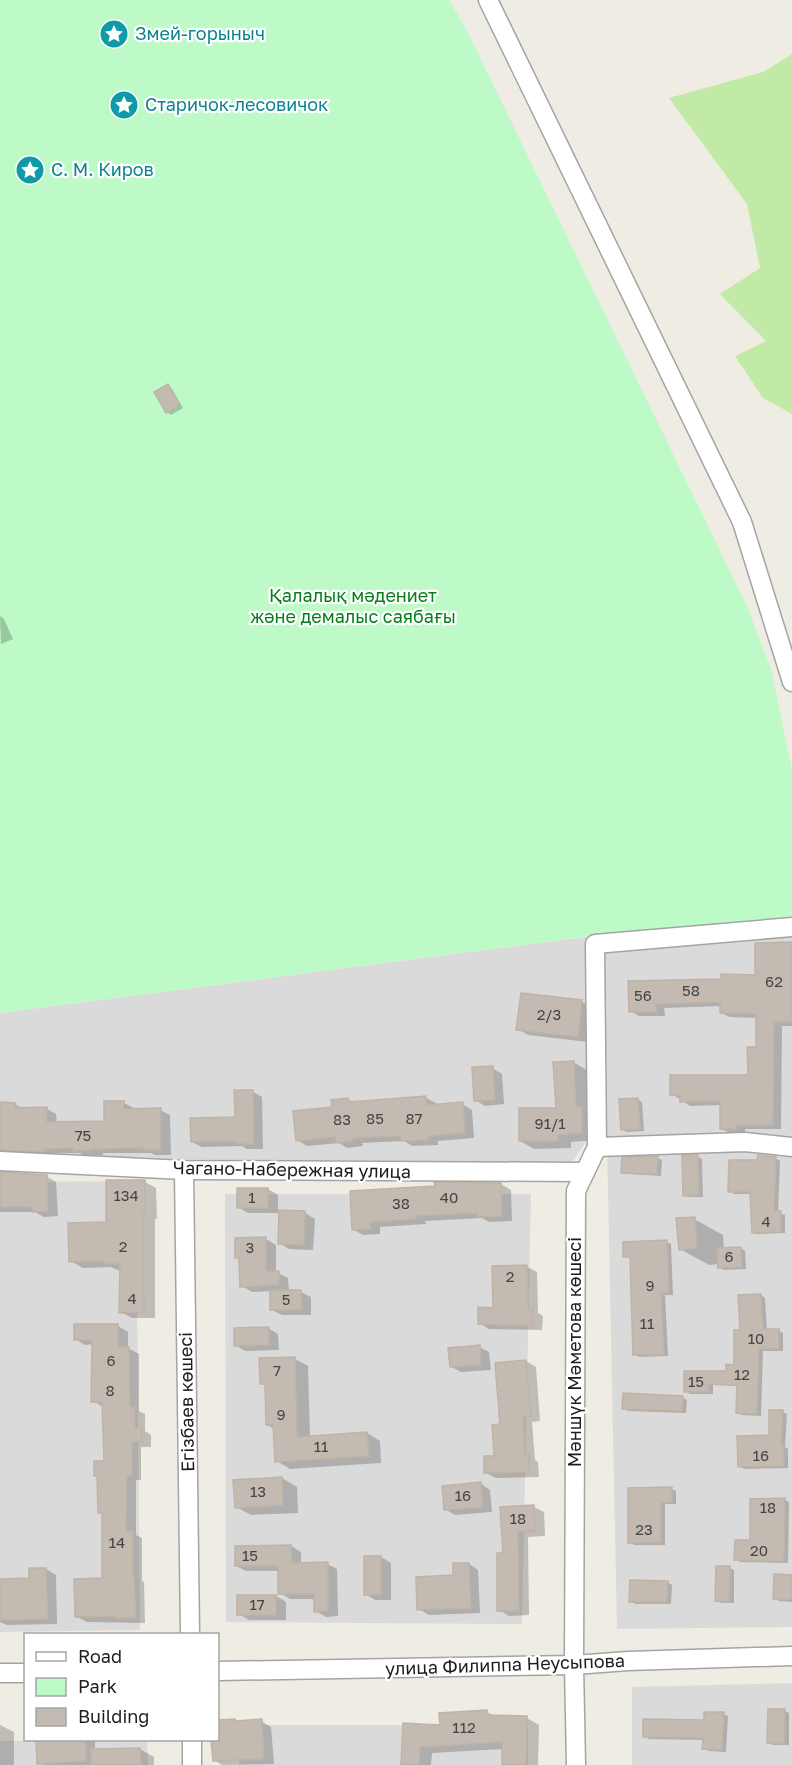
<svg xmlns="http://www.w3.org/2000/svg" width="792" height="1765" viewBox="0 0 792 1765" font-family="'Golos Text',sans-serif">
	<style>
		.residential { fill: #dbdada }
		.grass { fill: #c2eaa7 }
		.park { fill: #befac8 }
		.shadow { fill: #0003 }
		.building { fill: #c3bbb2; stroke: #c0b3a5; stroke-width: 1.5 }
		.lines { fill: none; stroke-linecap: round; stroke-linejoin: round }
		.minor-casing { stroke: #a4a4a4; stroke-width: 21 }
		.minor { stroke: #fff; stroke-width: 18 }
		.labels { text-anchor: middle; stroke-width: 4.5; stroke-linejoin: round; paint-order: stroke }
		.number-label { font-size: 15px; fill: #464442 }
		.culture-label { font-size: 18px; fill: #0d838f; stroke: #fff; text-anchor: start }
		.park-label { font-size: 18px; fill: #097d1d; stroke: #fff }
		.street-label { font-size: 18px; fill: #1d1d1d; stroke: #fff }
	</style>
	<rect width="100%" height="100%" fill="#efece3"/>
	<g class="residential">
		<polygon points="792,931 792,1627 617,1629 603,948"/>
		<polygon points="586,937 588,1139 572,1162 0,1158 0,1013"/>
		<polygon points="136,1181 140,1630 0,1632 0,1182"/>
		<polygon points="225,1194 531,1194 522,1624 226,1622"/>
		<polygon points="792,1683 792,1765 632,1765 632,1687"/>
		<rect x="239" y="1725" width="289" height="40"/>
		<polygon points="147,1740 148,1765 0,1765 0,1741"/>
	</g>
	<polygon class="grass" points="792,54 792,414 763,398 735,356 766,341 720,294 760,268 747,204 669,98 763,72"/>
	<polygon class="park" points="0,0 449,0 466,29 747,606 771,669 792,770 792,916 590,936 0,1013"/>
	<g class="shadow">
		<polygon points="168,386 172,389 183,408 171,415 167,412"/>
		<polygon points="0,616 4,619 13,639 1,644"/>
		<polygon points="792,943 792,1026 782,1026 781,1129 745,1129 745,1133 730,1133 721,1129 721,1105 690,1106 672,1094 749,1076 758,1048 757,1018 730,1017 721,1013 722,1006 664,1008 665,1016 639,1016 631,1011 722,980 757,976"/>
		<polygon points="582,1002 592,1007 588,1042 528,1035 518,1029"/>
		<polygon points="573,1062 587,1070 589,1113 596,1140 571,1142 571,1148 534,1149 520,1141 557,1109"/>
		<polygon points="492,1068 502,1074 504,1104 485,1106 475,1100"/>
		<polygon points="252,1091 262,1097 263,1149 247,1149 242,1146 202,1147 192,1142 237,1118"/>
		<polygon points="426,1098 436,1103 436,1106 462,1104 472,1110 474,1138 438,1141 438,1145 412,1146 404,1141 362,1143 363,1146 347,1148 339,1143 307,1146 297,1140 333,1108 348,1099 354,1103"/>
		<polygon points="637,1099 642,1102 644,1131 627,1132 623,1130"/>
		<polygon points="124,1103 134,1108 134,1110 160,1110 170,1115 171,1155 155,1155 151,1153 103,1153 103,1155 84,1156 80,1153 55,1153 55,1157 0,1157 0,1104 15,1104 23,1109 47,1109 56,1114 57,1124 106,1122"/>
		<polygon points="697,1156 702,1159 703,1197 689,1197 684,1195"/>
		<polygon points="658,1158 662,1160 661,1176 627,1174 623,1172"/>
		<polygon points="775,1158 780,1161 778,1213 785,1215 785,1233 758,1234 753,1232 752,1194 734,1194 730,1191 759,1162"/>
		<polygon points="0,1174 46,1176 56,1182 58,1216 44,1217 35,1212 0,1212"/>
		<polygon points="145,1182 156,1188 157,1219 155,1219 155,1318 132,1318 121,1312 121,1270 117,1270 111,1267 83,1268 71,1261"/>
		<polygon points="501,1184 511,1190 512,1221 489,1222 482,1218 425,1221 426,1224 380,1227 380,1234 363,1235 353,1229 352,1193"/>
		<polygon points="268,1189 278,1195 278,1212 305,1213 315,1219 313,1250 289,1249 279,1243 280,1213 248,1213 238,1207"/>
		<polygon points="694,1219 723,1235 724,1249 741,1248 745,1251 746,1269 724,1270 719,1267 719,1264 709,1265 680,1249"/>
		<polygon points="266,1239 276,1245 276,1272 288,1278 289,1292 301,1292 311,1297 311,1315 282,1315 272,1310 272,1291 252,1292 242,1286 240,1259 237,1257"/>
		<polygon points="666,1242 671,1244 673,1295 665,1295 668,1356 639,1357 635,1354 632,1259 625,1256"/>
		<polygon points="527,1267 537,1272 538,1313 543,1316 542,1330 489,1329 479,1323 495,1309"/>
		<polygon points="761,1295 765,1298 767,1331 779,1331 783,1333 783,1351 763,1351 761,1416 742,1415 737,1413 738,1386 713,1385 713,1394 690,1394 686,1391 727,1373 736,1366 741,1331"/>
		<polygon points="75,1326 118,1326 128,1332 128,1348 139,1354 139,1411 145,1414 145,1431 151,1435 151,1447 141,1447 141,1480 136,1480 136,1535 142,1538 142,1581 144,1582 145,1623 87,1622 77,1617 104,1580 103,1514 100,1512 106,1463 103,1407 93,1401 94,1344 85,1345 75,1339"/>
		<polygon points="268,1328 278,1334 279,1350 245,1351 235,1345"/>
		<polygon points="479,1347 489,1352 491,1370 461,1372 452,1367"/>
		<polygon points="295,1359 308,1366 310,1437 367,1433 380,1441 381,1463 290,1469 277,1461 275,1429 267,1425 267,1386 261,1383 260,1360"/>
		<polygon points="526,1361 536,1367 540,1421 532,1422 535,1460 538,1462 539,1477 496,1478 486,1473 496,1458 502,1426"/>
		<polygon points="682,1397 687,1400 686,1413 628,1411 623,1408"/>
		<polygon points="783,1412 787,1414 785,1447 788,1449 788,1468 744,1469 740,1466 771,1436"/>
		<polygon points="282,1478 297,1487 298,1513 251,1515 236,1507"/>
		<polygon points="481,1484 490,1490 492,1512 455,1515 445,1509"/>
		<polygon points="672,1489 676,1491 676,1504 665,1504 665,1545 634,1545 629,1542"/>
		<polygon points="751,1500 785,1500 789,1502 788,1563 740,1562 735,1559 752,1542"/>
		<polygon points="534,1507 544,1512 545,1536 528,1537 529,1615 509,1616 499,1610 504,1554 502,1508"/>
		<polygon points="291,1546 301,1552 301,1564 327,1564 337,1569 338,1616 326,1617 316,1611 316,1599 290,1599 280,1593 279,1571 246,1571 236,1566"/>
		<polygon points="381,1557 391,1563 391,1600 375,1600 365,1594"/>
		<polygon points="469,1564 478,1570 480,1613 429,1615 419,1609"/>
		<polygon points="730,1568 734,1570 734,1603 721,1603 717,1600"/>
		<polygon points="46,1569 56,1575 57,1624 7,1625 0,1622 0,1580 30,1579"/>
		<polygon points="792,1576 792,1602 779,1601 774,1598"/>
		<polygon points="667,1582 672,1585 671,1604 635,1604 631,1601"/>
		<polygon points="276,1596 286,1602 286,1620 249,1620 239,1614"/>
		<polygon points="785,1711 789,1713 789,1745 773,1745 769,1742"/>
		<polygon points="487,1712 496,1717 527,1718 539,1725 538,1765 503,1765 504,1749 432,1753 431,1765 403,1765 404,1725 442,1726"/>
		<polygon points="723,1714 728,1716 726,1752 708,1751 704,1748 704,1740 649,1739 645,1736 705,1721"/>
		<polygon points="235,1721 238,1723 261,1721 271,1727 274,1764 222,1765 214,1760 213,1740 218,1740 218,1722"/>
		<polygon points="0,1725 14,1732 14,1765 0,1765"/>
		<polygon points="38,1740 95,1740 95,1750 140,1749 154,1757 154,1765 42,1765 39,1763"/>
	</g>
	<g class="building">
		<polygon points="168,384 180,405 166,413 154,392"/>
		<polygon points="792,942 792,1022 774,1022 773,1125 737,1125 737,1129 720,1129 720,1101 680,1102 680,1095 670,1095 670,1075 748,1075 747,1047 756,1047 756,1014 720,1013 720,1002 656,1004 657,1012 629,1012 628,981 721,979 721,974 755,975 755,943"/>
		<polygon points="521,993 582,1000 578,1037 516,1030"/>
		<polygon points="574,1061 576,1107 582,1107 582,1133 558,1135 558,1141 519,1141 519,1108 556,1108 553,1062"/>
		<polygon points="493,1066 495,1100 474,1101 472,1067"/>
		<polygon points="234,1090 253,1090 254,1144 236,1144 236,1141 191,1142 190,1118 235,1117"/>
		<polygon points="426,1096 427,1105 463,1102 465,1133 428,1136 429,1140 401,1141 400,1136 353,1138 353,1140 336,1143 335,1137 296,1141 293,1111 332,1107 331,1100 348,1098 349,1102"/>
		<polygon points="638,1098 640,1129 621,1130 619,1099"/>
		<polygon points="104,1101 124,1101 124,1109 161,1108 161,1150 143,1150 143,1148 93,1149 93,1150 73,1151 73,1148 45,1149 46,1152 0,1150 0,1102 15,1103 15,1108 47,1107 47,1122 104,1121"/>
		<polygon points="682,1155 698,1155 699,1195 683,1196"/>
		<polygon points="758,1155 776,1157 774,1211 781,1211 781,1232 752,1233 750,1192 728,1192 729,1160 757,1160"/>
		<polygon points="658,1156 657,1174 621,1173 622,1157"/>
		<polygon points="0,1172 47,1175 48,1211 32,1212 32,1207 0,1207"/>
		<polygon points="106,1180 145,1180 145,1213 143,1213 144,1312 119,1313 120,1264 103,1264 103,1261 69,1262 68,1223 106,1222"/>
		<polygon points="434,1182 501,1183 502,1216 477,1217 477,1213 416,1216 416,1219 370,1222 371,1229 352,1230 350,1191 435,1186"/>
		<rect x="237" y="1188" width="31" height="20"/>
		<polygon points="279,1210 305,1211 304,1245 278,1244"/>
		<polygon points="695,1217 697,1248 679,1250 676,1218"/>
		<polygon points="266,1237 266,1271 279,1271 279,1285 240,1287 239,1258 235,1258 235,1238"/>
		<polygon points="667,1240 669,1293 661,1293 664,1355 633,1355 630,1257 623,1257 623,1242"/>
		<polygon points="741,1247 742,1267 718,1268 717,1248"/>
		<polygon points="527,1265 528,1309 533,1309 532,1326 478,1324 478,1307 493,1308 492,1266"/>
		<polygon points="270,1290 301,1290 302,1310 270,1310"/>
		<polygon points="761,1294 763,1329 779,1329 779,1349 759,1349 757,1414 736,1413 737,1385 708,1384 709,1392 684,1392 684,1371 726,1371 726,1364 734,1365 734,1330 740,1330 738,1295"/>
		<polygon points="74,1324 118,1324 118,1347 129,1347 130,1407 135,1407 135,1428 142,1428 142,1442 132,1442 132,1475 127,1476 126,1531 133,1531 133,1575 134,1575 136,1618 115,1618 115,1616 75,1617 74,1579 102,1578 102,1513 98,1513 97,1476 94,1476 94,1461 104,1461 102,1402 91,1402 92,1340 74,1340"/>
		<polygon points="269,1327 269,1345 234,1346 234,1328"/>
		<polygon points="480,1345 481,1365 450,1367 448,1348"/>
		<polygon points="295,1357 297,1437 367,1432 369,1456 275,1462 273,1425 266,1425 265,1384 260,1384 259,1358"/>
		<polygon points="526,1360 531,1416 523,1417 525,1455 529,1455 529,1472 484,1473 484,1456 494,1456 492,1425 500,1424 495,1363"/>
		<polygon points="623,1393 683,1396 682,1411 622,1409"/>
		<polygon points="769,1410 783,1410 781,1445 784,1445 784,1466 738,1467 737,1436 769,1435"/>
		<polygon points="282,1477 283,1505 235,1508 233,1480"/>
		<polygon points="481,1482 483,1507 444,1510 442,1486"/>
		<polygon points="672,1487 672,1502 661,1503 661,1543 628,1543 628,1488"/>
		<polygon points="785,1498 784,1562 734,1560 735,1540 750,1540 750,1499"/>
		<polygon points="534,1505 535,1531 518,1532 519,1611 497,1611 497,1553 503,1553 500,1507"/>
		<polygon points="291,1545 292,1563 328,1562 328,1611 314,1612 314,1594 278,1594 278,1566 235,1566 235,1546"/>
		<rect x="364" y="1556" width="17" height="39"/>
		<polygon points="453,1563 469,1563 471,1608 417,1610 416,1577 453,1575"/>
		<polygon points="716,1566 730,1566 729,1602 715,1601"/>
		<polygon points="29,1568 46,1568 48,1619 0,1620 0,1579 29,1578"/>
		<polygon points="774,1574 792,1575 792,1600 773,1599"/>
		<polygon points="630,1580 668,1581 667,1602 629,1602"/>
		<rect x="237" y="1595" width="39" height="20"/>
		<polygon points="768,1709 785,1709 784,1744 767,1743"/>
		<polygon points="487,1710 488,1715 527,1716 526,1765 502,1765 502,1742 420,1747 419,1765 401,1765 403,1723 440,1725 439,1713"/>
		<polygon points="704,1712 724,1712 722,1750 702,1749 703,1738 643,1737 643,1719 704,1720"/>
		<polygon points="235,1719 235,1721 262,1719 264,1759 213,1761 211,1740 218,1740 218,1720"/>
		<polygon points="36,1740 86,1740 86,1761 37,1764"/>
		<polygon points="140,1748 141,1765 91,1765 91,1749"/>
	</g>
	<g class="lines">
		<g class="minor-casing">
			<g id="minor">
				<polyline points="488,0 742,522 792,682"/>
				<polyline points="597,1147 745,1142 792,1147"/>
				<polyline points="0,1161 184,1170 585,1172"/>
				<polyline points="184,1170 190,1634"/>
				<polyline points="218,1671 574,1665 628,1661 792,1656"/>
				<polyline points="0,1673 26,1673"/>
				<polyline points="192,1740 192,1765"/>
				<polyline points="576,1765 574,1665 576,1191 597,1147 595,944 792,927"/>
			</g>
		</g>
		<use href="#minor" class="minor"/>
	</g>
	<defs>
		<g id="sight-disc" transform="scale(1.5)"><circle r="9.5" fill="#0f9aa8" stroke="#fff"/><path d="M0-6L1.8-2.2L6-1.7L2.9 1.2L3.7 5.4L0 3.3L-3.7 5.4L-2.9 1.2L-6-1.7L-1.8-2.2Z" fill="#fff"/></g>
	</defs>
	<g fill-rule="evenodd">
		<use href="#sight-disc" x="114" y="34"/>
		<use href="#sight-disc" x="124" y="105"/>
		<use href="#sight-disc" x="30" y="170"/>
	</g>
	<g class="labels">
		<g class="number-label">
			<text x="774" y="987">62</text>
			<text x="691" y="996">58</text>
			<text x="643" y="1001">56</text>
			<text x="549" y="1020">2/3</text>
			<text x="375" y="1124">85</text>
			<text x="414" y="1124">87</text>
			<text x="342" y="1125">83</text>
			<text x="550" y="1129">91/1</text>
			<text x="83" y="1141">75</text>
			<text x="126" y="1201">134</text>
			<text x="252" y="1203">1</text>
			<text x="449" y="1203">40</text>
			<text x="401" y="1209">38</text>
			<text x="766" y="1227">4</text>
			<text x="123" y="1252">2</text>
			<text x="250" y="1253">3</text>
			<text x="729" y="1262">6</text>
			<text x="510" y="1282">2</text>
			<text x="650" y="1291">9</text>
			<text x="132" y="1304">4</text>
			<text x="286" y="1305">5</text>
			<text x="647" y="1329">11</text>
			<text x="756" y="1344">10</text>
			<text x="111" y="1366">6</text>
			<text x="277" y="1376">7</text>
			<text x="742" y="1380">12</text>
			<text x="696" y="1387">15</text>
			<text x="110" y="1396">8</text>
			<text x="281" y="1420">9</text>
			<text x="321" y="1452">11</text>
			<text x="761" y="1461">16</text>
			<text x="258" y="1497">13</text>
			<text x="463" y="1501">16</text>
			<text x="768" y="1513">18</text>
			<text x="518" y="1524">18</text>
			<text x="644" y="1535">23</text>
			<text x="117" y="1548">14</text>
			<text x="759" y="1556">20</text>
			<text x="250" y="1561">15</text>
			<text x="257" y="1610">17</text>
			<text x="464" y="1733">112</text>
		</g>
		<g class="culture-label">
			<text x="135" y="40">Змей-горыныч</text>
			<text x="145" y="111">Старичок-лесовичок</text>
			<text x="51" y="176">С. М. Киров</text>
		</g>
		<g class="park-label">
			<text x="353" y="602">Қалалық мәдениет<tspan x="353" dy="21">және демалыс саябағы</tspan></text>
		</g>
		<g class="street-label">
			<text transform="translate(292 1170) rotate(1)" y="6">Чагано-Набережная улица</text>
			<text transform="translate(575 1352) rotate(-90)" y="6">Мәншүк Мәметова көшесі</text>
			<text transform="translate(187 1402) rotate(-91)" y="6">Егізбаев көшесі</text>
			<text transform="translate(505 1665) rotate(-2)" y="6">улица Филиппа Неусыпова</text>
		</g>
	</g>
	<rect x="24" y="1633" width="195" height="108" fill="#ffffff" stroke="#a5a5a5" stroke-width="1.5"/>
	<rect x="36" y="1652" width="30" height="9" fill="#ffffff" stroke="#a5a5a5" stroke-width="1.5"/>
	<text x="78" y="1663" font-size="18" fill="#1d1d1d">Road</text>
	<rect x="36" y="1678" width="30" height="18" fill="#befac8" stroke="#a5a5a5" stroke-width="1.5"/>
	<text x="78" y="1693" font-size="18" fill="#1d1d1d">Park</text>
	<rect x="36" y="1708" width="30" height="18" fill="#c3bbb2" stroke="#a5a5a5" stroke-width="1.5"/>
	<text x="78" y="1723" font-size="18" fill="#1d1d1d">Building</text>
</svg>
